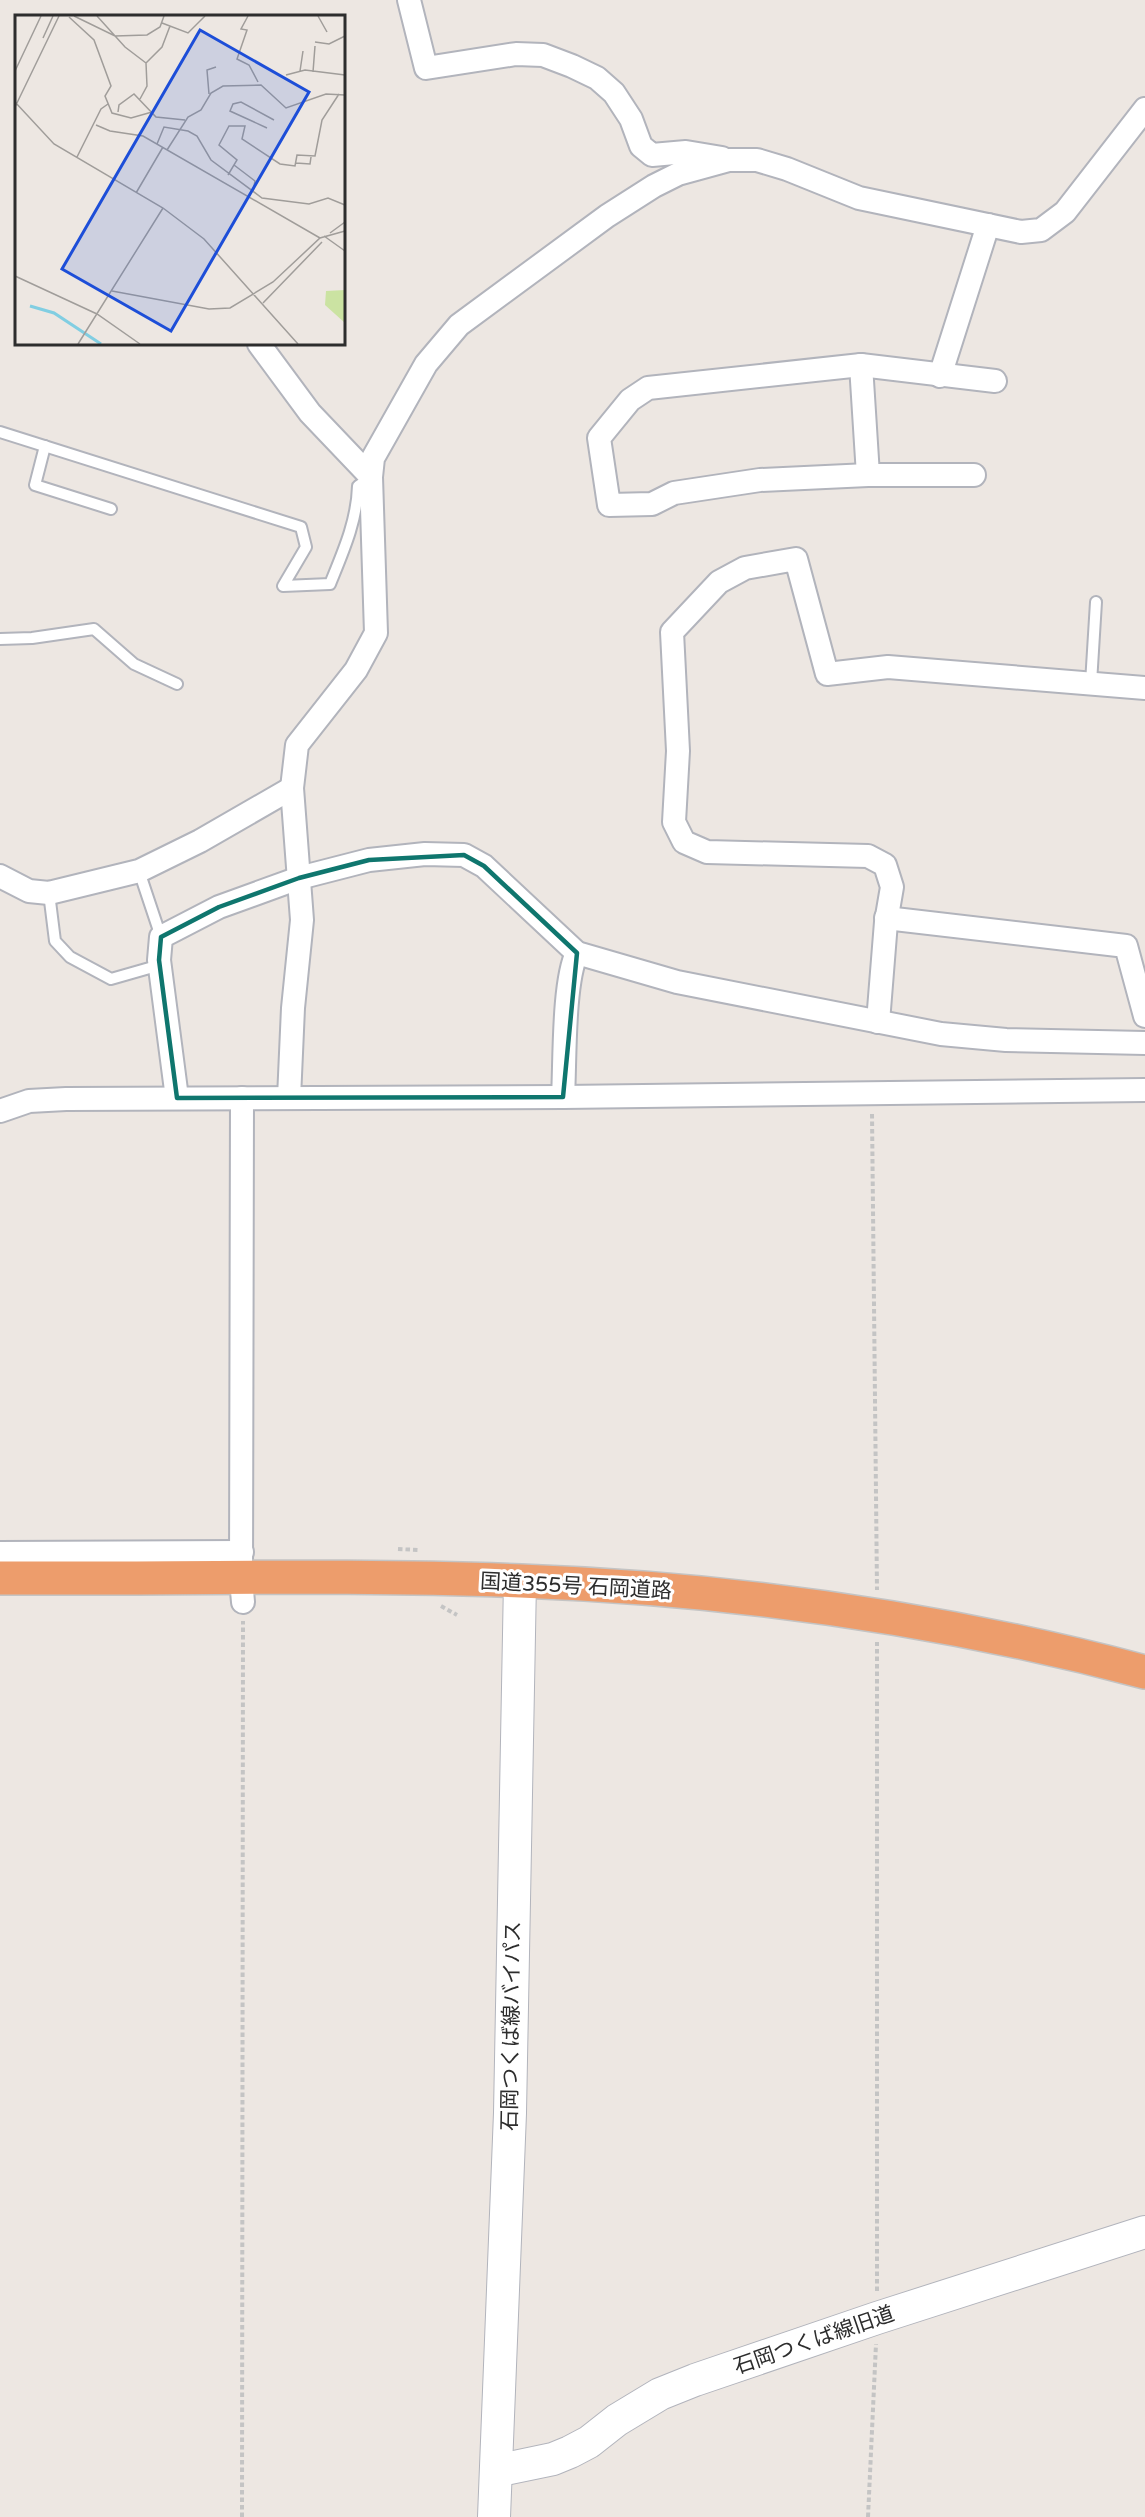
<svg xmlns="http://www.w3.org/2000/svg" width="1145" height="2517" viewBox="0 0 1145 2517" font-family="'Varela Round','Noto Sans JP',sans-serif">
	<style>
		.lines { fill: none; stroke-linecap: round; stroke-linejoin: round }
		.lane-casing { stroke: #b2b4bc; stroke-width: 14 }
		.street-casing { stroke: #b2b4bc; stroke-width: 26 }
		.secondary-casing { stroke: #b2b4bc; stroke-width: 34 }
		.highway-casing { stroke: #c4c4c4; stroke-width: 36 }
		.path { stroke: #c4c4c4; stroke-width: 4; stroke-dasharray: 4.5 3; stroke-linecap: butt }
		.lane { stroke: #fff; stroke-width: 10 }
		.street { stroke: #fff; stroke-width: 22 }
		.secondary { stroke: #fff; stroke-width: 32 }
		.highway { stroke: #ed9d6c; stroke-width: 33 }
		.marked { fill: none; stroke: #0f766e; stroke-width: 4.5; stroke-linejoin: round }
		.labels { text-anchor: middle; stroke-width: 6; stroke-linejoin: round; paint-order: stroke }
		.street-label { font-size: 21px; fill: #2d2d2d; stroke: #fff }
		.inset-river { fill: none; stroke: #81cee2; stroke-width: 3 }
		.inset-road { fill: none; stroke: #a09d9a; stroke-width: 1.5 }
		.view { fill: #1d4ed8; fill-opacity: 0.15; stroke: #1d4ed8; stroke-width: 3 }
		.inset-edge { fill: none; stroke: #2d2d2d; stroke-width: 3 }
	</style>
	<rect width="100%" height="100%" fill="#ede7e2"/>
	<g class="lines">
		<g class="lane-casing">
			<g id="lane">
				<path d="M0 432 301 527 306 547 283 586 330 584C343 552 357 521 358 486L371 477"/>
				<polyline points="45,446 35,485 111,509"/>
				<polyline points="0,639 32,638 94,629 134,664 177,684"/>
				<polyline points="1091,683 1096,602"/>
				<polyline points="139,871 161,937"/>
				<polyline points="49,893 55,941 70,957 111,979 160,965"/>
			</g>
		</g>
		<g class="street-casing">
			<g id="street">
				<polyline points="409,0 426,68 516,54 543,55 572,66 597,78 614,93 631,119 641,146 652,155 686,152 722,158"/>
				<polyline points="259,344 310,413 371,477"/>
				<polyline points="861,365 868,475"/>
				<polyline points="940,376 988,225"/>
				<polyline points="974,475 868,475 760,480 674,493 652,504 609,505 599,438 630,400 648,388 861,365 995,381"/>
				<polyline points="0,876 29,891 49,893 139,871 200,841 292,788"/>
				<polyline points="886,918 1126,946 1145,1016"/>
				<polyline points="878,1022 886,922 892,887 885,865 868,856 707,852 684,842 674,822 678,751 672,632 719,582 745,568 796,559 827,674 888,667 1145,688"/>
				<path d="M563 1097C565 1062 563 982 577 953"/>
				<polyline points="177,1098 159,960 161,937 219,907 299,878 369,860 425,854 464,855 484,866 577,953 677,982 941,1034 1006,1040 1145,1043"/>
				<polyline points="242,1098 241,1579 243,1602"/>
				<polyline points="289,1098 293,1008 302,920 292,788 297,745 356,670 376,633 371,477 373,458 426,364 459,325 607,216 654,186 678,174 729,160 757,160 787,169 859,198 1021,232 1041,230 1065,212 1145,109"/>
				<polyline points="0,1111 29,1101 66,1099 563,1097 1145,1090"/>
				<polyline points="0,1553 242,1552"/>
			</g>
		</g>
		<g class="secondary-casing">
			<g id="secondary">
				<polyline points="496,2471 553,2459 570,2452 589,2442 617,2420 660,2394 695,2380 877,2318 1145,2232"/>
				<polyline points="494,2517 510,2113 520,1581"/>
			</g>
		</g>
		<g class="highway-casing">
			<path id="highway" d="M0 1578C174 1579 348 1574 521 1581 732 1589 942 1618 1145 1672"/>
		</g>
		<g class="path">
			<polyline points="872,1114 877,1590"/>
			<polyline points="398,1549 418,1550"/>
			<polyline points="441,1606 457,1615"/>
			<polyline points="877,2291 877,1642"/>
			<polyline points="242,2517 243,1621"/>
			<polyline points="868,2517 876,2344"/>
		</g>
		<use href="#lane" class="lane"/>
		<use href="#street" class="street"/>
		<use href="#secondary" class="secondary"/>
		<use href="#highway" class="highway"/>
	</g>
	<path class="marked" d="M464 855 484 866 577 953 563 1097 177 1098 159 960 161 937 219 907 299 878 369 860Z"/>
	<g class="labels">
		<g class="street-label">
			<text transform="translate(576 1586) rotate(3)" y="7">国道355号 石岡道路</text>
			<text transform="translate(511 2026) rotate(-89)" y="7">石岡つくば線バイパス</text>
			<text transform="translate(814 2340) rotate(-19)" y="7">石岡つくば線旧道</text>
		</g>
	</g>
	<g transform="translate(15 15)">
		<rect width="330" height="330" fill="#ede7e2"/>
		<path d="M330 275V308L310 290 311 276Z" fill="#cbe3a2"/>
		<path class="inset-river" d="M15 291 39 298 86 329"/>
		<path class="inset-road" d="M59 1 100 21 132 20 145 12 149 1M82 1 110 32 131 48M233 1 226 14 232 15 222 44 234 50 243 67M303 1 312 17M54 2 79 25 96 71 90 81 97 98 116 103 137 97M147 8 173 18 190 1M28 23 38 1M300 27 314 29 330 21M131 48 147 32 155 11M0 56 26 1M285 56 288 36M298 57 300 31M271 60 290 55 330 60M194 79 192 55 201 52M125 84 132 71 131 48M0 87 39 129 148 193 189 224 283 329M0 92 44 1M103 97 104 90 119 79 141 102 170 105M81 110 95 116 128 121 305 223M252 113 215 96 218 89 226 87 259 105M142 129 149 112 173 116 182 121 196 145 247 183 294 189 313 183 330 190M152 135 173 102 186 95 196 78 208 71 246 70 271 93 311 79 330 80M62 142 86 94 93 89M281 148 295 149 296 142M219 150 240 166 238 177M213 160 222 145 204 130 214 111H230L227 124 265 149 280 151 282 140 300 141 307 105 324 79M121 178 148 132M315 218 330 207M309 221 330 236M0 261 82 299 125 329M97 276 194 294 215 293 258 267 305 223 330 216M248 288 307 227M63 329 148 193"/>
		<path class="view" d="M185 15 294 77 156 316 47 254Z"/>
		<rect width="330" height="330" class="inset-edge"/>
	</g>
</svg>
